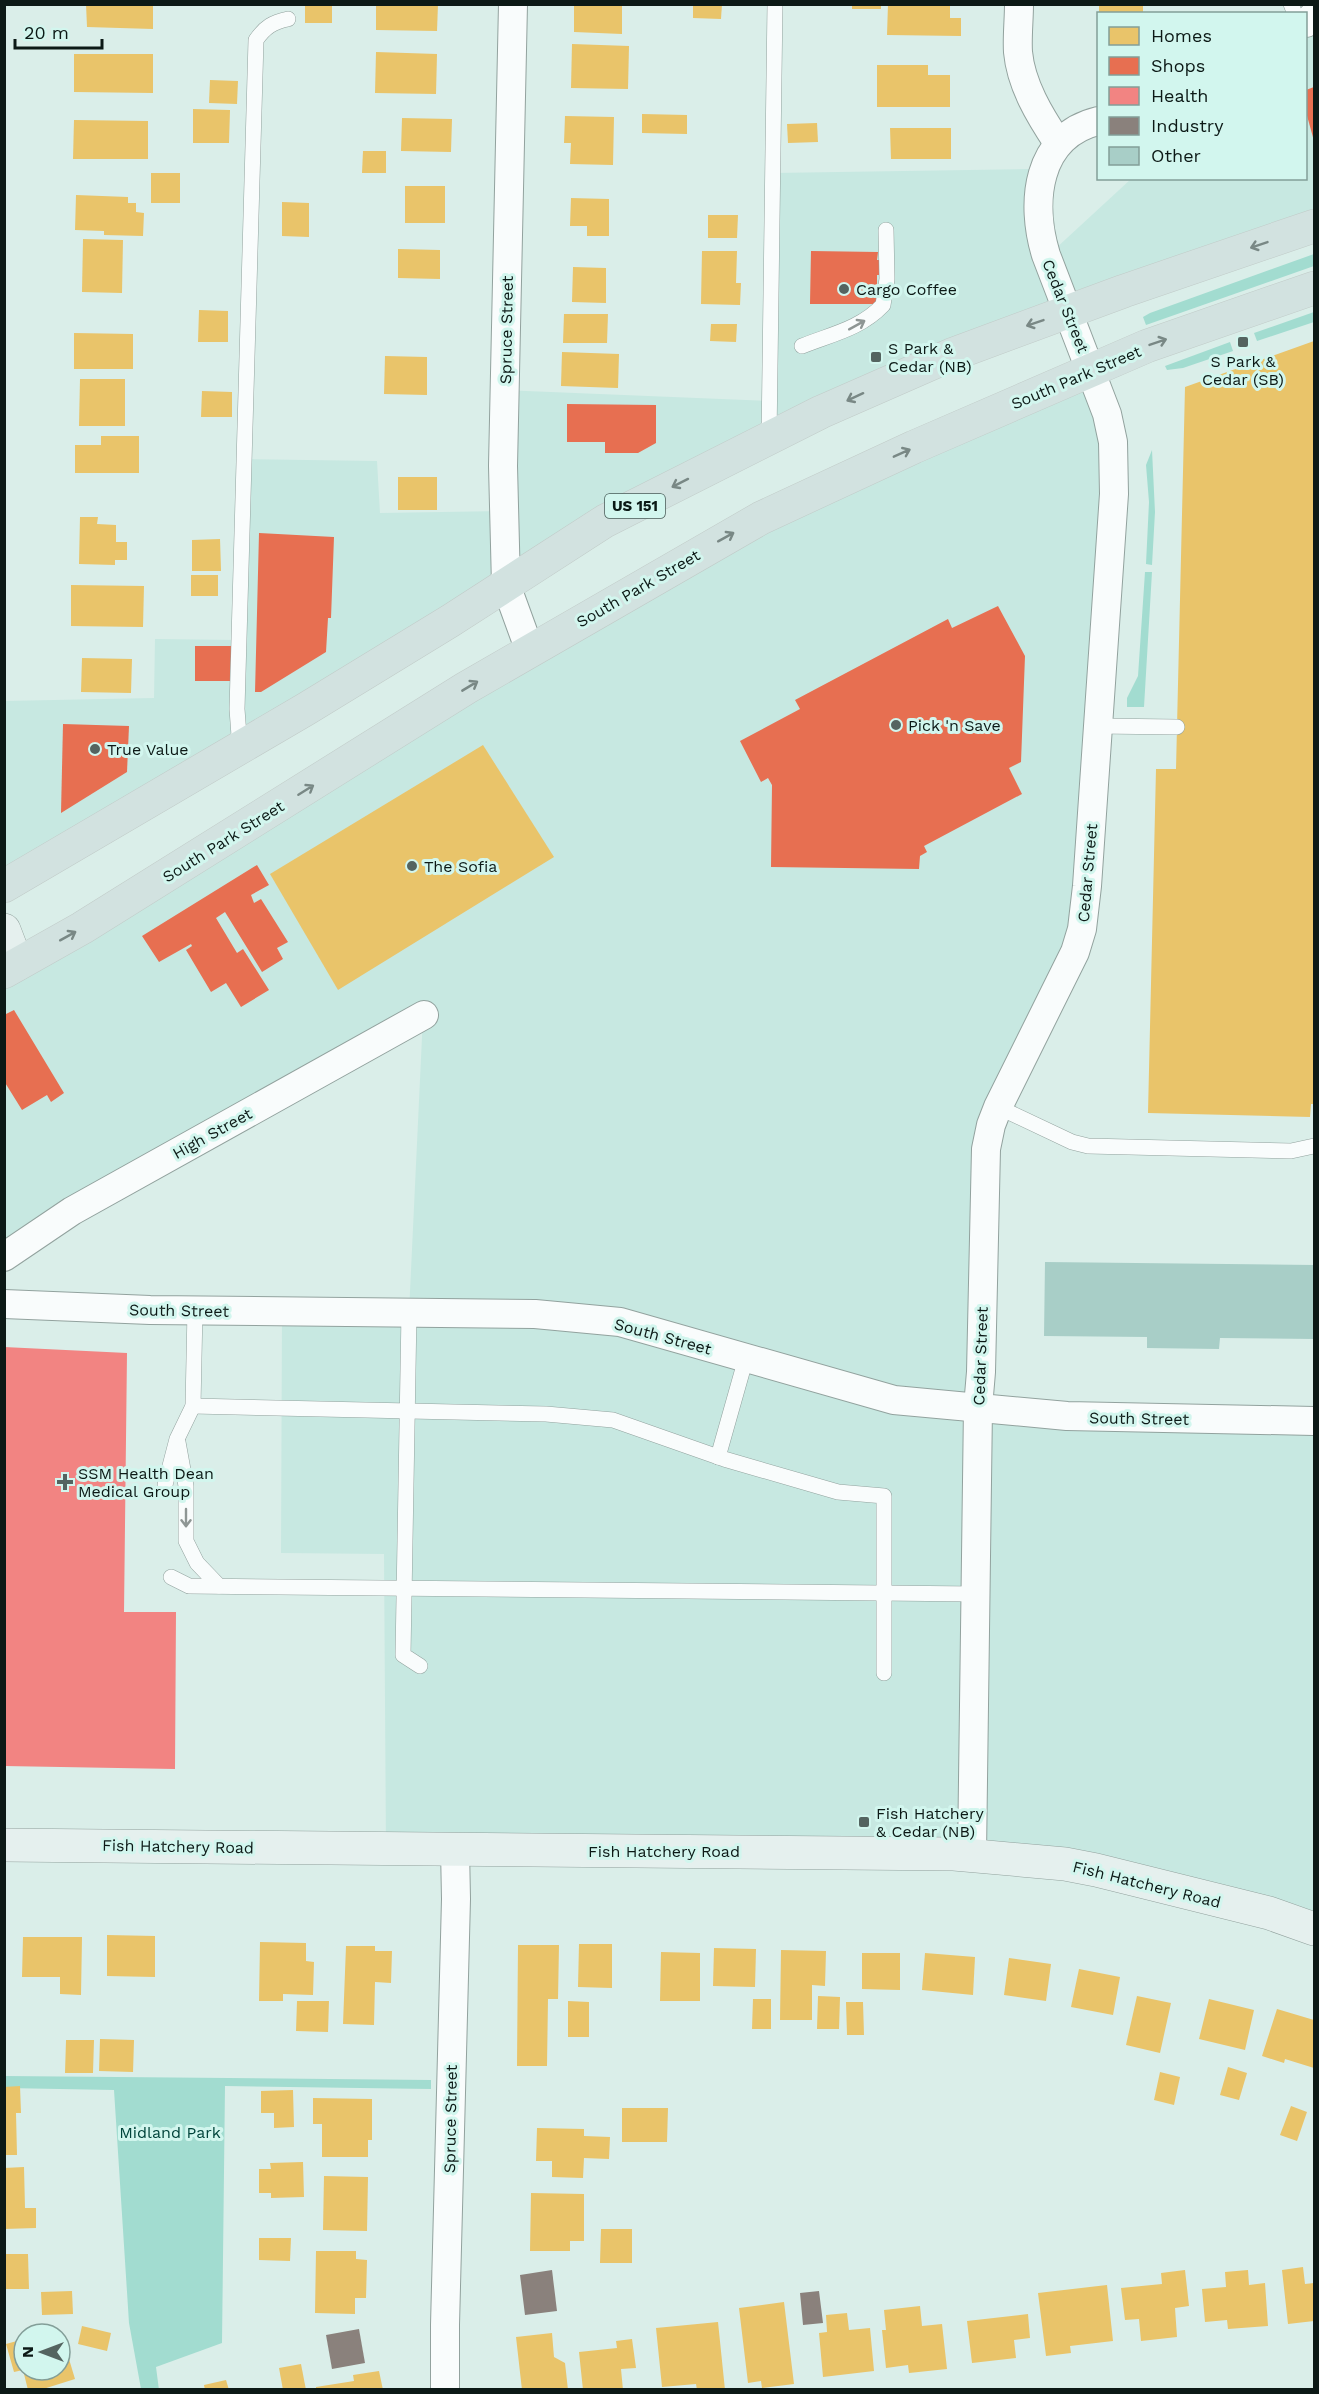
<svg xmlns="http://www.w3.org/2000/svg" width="1319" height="2394" viewBox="0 0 1319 2394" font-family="'Work Sans',sans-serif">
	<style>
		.built { fill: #c7e8e1 }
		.green { fill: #a2dcd0 }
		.homes { fill: #e9c46a }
		.shops { fill: #e76f51 }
		.health { fill: #f28482 }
		.industry { fill: #8a817c }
		.building { fill: #a8cec7 }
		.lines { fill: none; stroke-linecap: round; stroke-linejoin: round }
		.lane-casing { stroke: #92a29e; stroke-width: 16 }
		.street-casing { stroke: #92a29e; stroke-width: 30 }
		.secondary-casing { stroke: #92a29e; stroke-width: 34 }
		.primary-casing { stroke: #c1cbc8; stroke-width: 34 }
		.lane { stroke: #f9fcfc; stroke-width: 15 }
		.street { stroke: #f9fcfc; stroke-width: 28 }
		.secondary { stroke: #e5f0ee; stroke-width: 33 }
		.primary { stroke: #d2e2e0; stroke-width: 33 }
		.oneway { stroke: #798885 }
		.oneway2 { stroke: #8e9694 }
		.poi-dot { fill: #546460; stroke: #d2f6ee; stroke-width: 2 }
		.labels { text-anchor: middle; stroke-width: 6; stroke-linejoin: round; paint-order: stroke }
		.shield { fill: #d2f6ee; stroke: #475b57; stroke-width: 1.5 }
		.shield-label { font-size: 15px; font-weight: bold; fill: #0c1916 }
		.poi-label { font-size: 16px; fill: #0c1916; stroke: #d2f6ee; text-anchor: start }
		.street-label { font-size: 16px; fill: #0c1916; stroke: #d2f6ee }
		.park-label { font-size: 16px; fill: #00443b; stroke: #d2f6ee }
	</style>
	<rect width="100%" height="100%" fill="#daeee9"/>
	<g class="built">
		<polygon points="1314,15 1314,226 821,412 5,886 4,701 154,698 155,639 238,640 244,459 377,461 380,513 504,511 504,390 769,401 773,173 1029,169 1029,187 1054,250 1131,179 1306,178 1306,23"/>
		<polygon points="1091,370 1103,402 1087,886 998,1107 978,1407 1314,1421 1314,1929 1096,1870 386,1848 384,1554 281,1553 282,1312 409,1313 423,1016 13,1251 4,1236 4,972 617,599"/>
	</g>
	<g class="green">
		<polygon points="1314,254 1314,266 1146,325 1143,317 1150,313"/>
		<polygon points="1314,312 1314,322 1257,341 1254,333"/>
		<polygon points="1230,342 1233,351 1183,368 1167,370 1165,366"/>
		<polygon points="1152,450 1155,512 1152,565 1146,564 1149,502 1146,465"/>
		<polygon points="1145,572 1152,572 1144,707 1127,707 1127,698 1138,676"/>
		<polygon points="5,2076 431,2080 431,2089 225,2086 222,2343 156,2367 159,2390 141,2389 129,2323 114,2090 5,2088"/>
	</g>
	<g class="homes">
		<polygon points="86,4 153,4 153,29 87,27"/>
		<rect x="305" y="4" width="27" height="19"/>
		<polygon points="376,4 438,4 437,31 376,30"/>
		<polygon points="574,4 622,4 622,34 574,32"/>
		<polygon points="693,4 722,4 721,19 693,18"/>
		<rect x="852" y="4" width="29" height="5"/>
		<polygon points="888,4 950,4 950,18 961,18 961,36 887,35"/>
		<rect x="1099" y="4" width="44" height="10"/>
		<polygon points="572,44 629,46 628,89 571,88"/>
		<polygon points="376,52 437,54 436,94 375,93"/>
		<polygon points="74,54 153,54 153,93 74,92"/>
		<polygon points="877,65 928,65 928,75 950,75 950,107 877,107"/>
		<polygon points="210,80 238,81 237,104 209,103"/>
		<polygon points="193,109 230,110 229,143 193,143"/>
		<polygon points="642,114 687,115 687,134 642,133"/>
		<polygon points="565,116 614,117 613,165 570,164 571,143 564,143"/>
		<polygon points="402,118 452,119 451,152 401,151"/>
		<polygon points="74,120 148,121 148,159 73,159"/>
		<polygon points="817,123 818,142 788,143 787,124"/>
		<polygon points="890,128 951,128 951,159 891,159"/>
		<polygon points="363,151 386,151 386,173 362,173"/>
		<rect x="151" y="173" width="29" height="30"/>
		<rect x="405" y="186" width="40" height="37"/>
		<polygon points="76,195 128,197 128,203 136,203 136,212 144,213 143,236 104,235 104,231 75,230"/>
		<polygon points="571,198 609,199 609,236 587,236 587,226 570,226"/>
		<polygon points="282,202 309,203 309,237 282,236"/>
		<polygon points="708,215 738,215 737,238 708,238"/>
		<polygon points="83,239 123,240 122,293 82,292"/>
		<polygon points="398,249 440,250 440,279 398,278"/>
		<polygon points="702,251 737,251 736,283 741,283 740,305 701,304"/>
		<polygon points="573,267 606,268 606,303 572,302"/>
		<polygon points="199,310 228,311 228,342 198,342"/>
		<polygon points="564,314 608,314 607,343 563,343"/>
		<polygon points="711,324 737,324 736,342 710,341"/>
		<polygon points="74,333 133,334 133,369 74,369"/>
		<polygon points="1314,341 1314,1104 1311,1104 1310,1117 1148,1113 1156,769 1176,769 1185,387"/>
		<polygon points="562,352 619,354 618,388 561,386"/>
		<polygon points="385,356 427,357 427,395 384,394"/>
		<polygon points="80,379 125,379 125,426 79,426"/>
		<polygon points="202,391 232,392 232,417 201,417"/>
		<polygon points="101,436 139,436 139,473 75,473 75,445 101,445"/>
		<rect x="398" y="477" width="39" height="33"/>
		<polygon points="80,517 98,517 97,524 116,525 116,542 127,542 127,560 115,560 115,565 79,564"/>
		<polygon points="220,539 221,571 192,571 192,540"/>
		<rect x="191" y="575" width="27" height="21"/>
		<polygon points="71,585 144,586 143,627 71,626"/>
		<polygon points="82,658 132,659 131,693 81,692"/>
		<polygon points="483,745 554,857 338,990 270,874"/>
		<polygon points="107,1935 155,1936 155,1977 107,1976"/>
		<polygon points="23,1937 82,1937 81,1995 60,1994 60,1977 22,1977"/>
		<polygon points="260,1942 306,1943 306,1961 314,1962 313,1995 283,1994 283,2001 259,2001"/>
		<polygon points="579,1944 612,1944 612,1988 578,1987"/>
		<polygon points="518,1945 559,1945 558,1999 548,1999 547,2066 517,2066"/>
		<polygon points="346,1946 375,1946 375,1951 392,1951 391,1983 375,1982 374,2025 343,2024"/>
		<polygon points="714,1948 756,1949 755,1987 713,1986"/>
		<polygon points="781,1950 826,1951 825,1986 812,1985 812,2020 780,2020"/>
		<polygon points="661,1952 700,1953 700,2001 660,2001"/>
		<polygon points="862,1953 900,1953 900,1990 862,1989"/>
		<polygon points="925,1953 975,1957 973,1995 922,1990"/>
		<polygon points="1009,1958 1051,1964 1046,2001 1004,1995"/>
		<polygon points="1079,1969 1120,1977 1113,2015 1071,2007"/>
		<polygon points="818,1996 840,1997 839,2029 817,2029"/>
		<polygon points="1137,1996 1171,2003 1160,2053 1126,2045"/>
		<polygon points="753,1999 771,1999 771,2029 752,2029"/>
		<polygon points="1209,1999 1254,2010 1245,2050 1199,2039"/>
		<polygon points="297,2001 329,2001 328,2032 296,2031"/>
		<polygon points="568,2001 589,2002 589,2037 568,2037"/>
		<polygon points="846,2002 863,2002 864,2035 847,2035"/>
		<polygon points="1277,2009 1314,2020 1314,2068 1285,2059 1284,2063 1262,2056"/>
		<polygon points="100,2039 134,2040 133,2072 99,2071"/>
		<polygon points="66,2040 94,2040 93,2073 65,2073"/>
		<polygon points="1228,2067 1247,2073 1239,2100 1220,2095"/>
		<polygon points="1160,2072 1180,2077 1174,2105 1154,2100"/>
		<polygon points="20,2086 21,2113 16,2113 17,2155 4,2155 4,2087"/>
		<polygon points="293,2090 294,2127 274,2128 274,2113 261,2113 261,2091"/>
		<polygon points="313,2098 372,2099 372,2140 368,2140 368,2157 322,2157 322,2124 313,2124"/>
		<polygon points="1291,2106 1307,2112 1297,2141 1280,2135"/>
		<polygon points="622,2108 668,2108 667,2142 622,2142"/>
		<polygon points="537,2128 584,2129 584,2136 610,2137 609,2159 584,2158 583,2178 552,2177 552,2161 536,2161"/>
		<polygon points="303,2162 304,2197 271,2198 271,2193 259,2193 259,2169 271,2169 270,2163"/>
		<polygon points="24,2167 25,2208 36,2208 36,2228 4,2229 4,2168"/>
		<polygon points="324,2176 368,2177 367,2231 323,2230"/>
		<polygon points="531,2193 584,2194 584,2241 570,2241 570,2251 530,2251"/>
		<polygon points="601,2229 632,2229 632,2263 600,2263"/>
		<polygon points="259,2238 291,2238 290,2261 259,2260"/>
		<polygon points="316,2251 356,2251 356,2259 367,2260 366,2298 355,2298 355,2314 315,2313"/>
		<polygon points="4,2254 28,2254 29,2289 4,2289"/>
		<polygon points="1303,2267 1305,2284 1314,2283 1314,2321 1288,2324 1282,2270"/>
		<polygon points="1185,2270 1189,2306 1175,2308 1177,2337 1141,2341 1139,2319 1125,2320 1121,2288 1162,2284 1161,2273"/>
		<polygon points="1248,2270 1249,2285 1265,2283 1268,2326 1228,2329 1227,2320 1205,2322 1202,2289 1226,2287 1225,2272"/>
		<polygon points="1107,2285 1113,2341 1070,2346 1071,2353 1046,2356 1038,2293"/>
		<polygon points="72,2291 73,2314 42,2315 41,2292"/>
		<polygon points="784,2302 794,2384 762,2388 761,2381 748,2383 739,2308"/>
		<polygon points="920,2306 922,2326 942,2324 947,2369 909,2373 908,2365 886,2368 882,2330 886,2330 884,2310"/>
		<polygon points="847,2313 849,2330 870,2328 874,2371 823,2377 819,2333 827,2332 826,2315"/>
		<polygon points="1028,2314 1030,2338 1014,2340 1016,2358 972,2363 967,2321"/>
		<polygon points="718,2322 725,2390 697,2390 696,2384 662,2387 656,2328"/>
		<polygon points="82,2326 111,2333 107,2351 78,2344"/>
		<polygon points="552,2333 554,2357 565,2363 568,2390 522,2390 516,2337"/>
		<polygon points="24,2339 23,2370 60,2370 60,2351 66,2349 75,2379 40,2390 28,2390 23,2370 14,2372 6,2344"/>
		<polygon points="632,2339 636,2368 621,2369 623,2390 583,2390 579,2352 617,2348 616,2341"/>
		<polygon points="301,2364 306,2390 283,2390 279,2368"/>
		<polygon points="379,2371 383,2390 316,2390 316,2387 354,2381 353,2375"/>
		<polygon points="226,2380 229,2390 205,2390 204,2385"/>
	</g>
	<g class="shops">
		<polygon points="1314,87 1314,141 1306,112 1306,90"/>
		<polygon points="811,251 878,252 877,260 882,260 882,275 877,275 877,304 810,304"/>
		<polygon points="567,404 656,405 656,443 638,453 605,453 605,442 567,442"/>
		<polygon points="259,533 334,537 331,618 328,618 326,652 261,692 255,692"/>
		<polygon points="998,606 1025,656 1021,762 1009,768 1022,794 924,846 927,852 920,856 919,869 771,867 772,785 768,778 761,782 740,741 800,709 795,700 948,619 952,628"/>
		<rect x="195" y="646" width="36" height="35"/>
		<polygon points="63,724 129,726 127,772 61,813"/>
		<polygon points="257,865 269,885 251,895 254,903 261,899 288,942 277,948 283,959 262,972 225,912 216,918 237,953 243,949 269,990 241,1007 226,983 211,992 186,950 192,946 191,944 159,962 142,936"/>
		<polygon points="14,1010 64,1093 51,1102 47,1095 22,1110 4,1081 4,1015"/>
	</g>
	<polygon class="health" points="4,1347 127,1353 124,1612 176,1612 175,1769 4,1766"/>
	<g class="industry">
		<polygon points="552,2270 557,2311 525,2315 520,2275"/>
		<polygon points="819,2291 823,2323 803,2325 800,2293"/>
		<polygon points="359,2329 365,2363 332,2369 326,2335"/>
	</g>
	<polygon class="building" points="1045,1262 1314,1265 1314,1339 1220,1338 1219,1349 1147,1348 1147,1337 1044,1336"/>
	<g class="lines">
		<g class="lane-casing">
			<g id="lane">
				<polyline points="1291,4 1295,14"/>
				<path d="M802 346C832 334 860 329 883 305L887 279 886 230"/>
				<polyline points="769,439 775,4"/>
				<polyline points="1098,726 1177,727"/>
				<path d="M240 749 237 709 256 40C265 27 273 22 288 19"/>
				<polyline points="998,1107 1072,1142 1088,1146 1291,1151 1314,1146"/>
				<polyline points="409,1313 403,1655 420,1666"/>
				<polyline points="193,1406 546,1414 613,1420 724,1459 838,1492 884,1496 884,1673"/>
				<polyline points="178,1442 186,1486 186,1541 197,1563 219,1586"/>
				<polyline points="718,1457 746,1358"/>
				<polyline points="165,1485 177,1439 193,1406 195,1310"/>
				<polyline points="171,1577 189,1586 975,1594"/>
			</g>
		</g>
		<g class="street-casing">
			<g id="street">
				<polyline points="513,4 503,466 506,585 530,651"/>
				<path d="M1019 4C1019 20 1017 37 1018 52 1021 85 1040 116 1058 143"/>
				<polyline points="1306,23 1314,15"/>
				<polyline points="4,1257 72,1211 424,1015"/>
				<polyline points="4,1304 150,1310 535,1314 620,1322 894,1400 1067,1416 1314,1421"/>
				<path d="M972 1855 978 1407 981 1372 986 1149 991 1125 998 1107 1075 952 1082 929 1087 886 1114 494 1113 442 1107 414 1046 255C1030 203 1036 136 1098 121"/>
				<polyline points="445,2390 445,2325 456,1899 455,1849"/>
			</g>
		</g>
		<g class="secondary-casing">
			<g id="secondary">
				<polyline points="4,930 17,964"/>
				<polyline points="4,1845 954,1854 1065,1864 1096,1870 1269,1913 1314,1929"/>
			</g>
		</g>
		<g class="primary-casing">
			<g id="primary">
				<polyline points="4,886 306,709 450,621 605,521 821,412 951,355 1124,291 1314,226"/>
				<polyline points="4,972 82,928 466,688 761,518 914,447 1147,346 1314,288"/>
			</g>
		</g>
		<use href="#lane" class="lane"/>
		<use href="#street" class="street"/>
		<use href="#secondary" class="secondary"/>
		<use href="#primary" class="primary"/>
	</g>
	<defs><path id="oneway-shaft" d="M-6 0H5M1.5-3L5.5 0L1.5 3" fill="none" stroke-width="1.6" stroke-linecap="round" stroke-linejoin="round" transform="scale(1.5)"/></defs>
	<g class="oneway">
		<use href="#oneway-shaft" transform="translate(1259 245) rotate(161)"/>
		<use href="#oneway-shaft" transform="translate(1035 323) rotate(161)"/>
		<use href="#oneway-shaft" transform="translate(1158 342) rotate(-19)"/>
		<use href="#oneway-shaft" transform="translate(855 397) rotate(155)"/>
		<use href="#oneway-shaft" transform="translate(902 453) rotate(-24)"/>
		<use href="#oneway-shaft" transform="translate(680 483) rotate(153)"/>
		<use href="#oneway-shaft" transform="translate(726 537) rotate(-29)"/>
		<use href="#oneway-shaft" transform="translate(470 686) rotate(-31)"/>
		<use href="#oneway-shaft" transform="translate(306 790) rotate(-32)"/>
		<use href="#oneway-shaft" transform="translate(68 936) rotate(-29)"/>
	</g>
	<g class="oneway2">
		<use href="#oneway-shaft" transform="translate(857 325) rotate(-29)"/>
		<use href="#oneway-shaft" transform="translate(186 1518) rotate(90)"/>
	</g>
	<g class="poi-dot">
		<circle cx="844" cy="289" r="6"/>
		<rect x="1237" y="336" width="12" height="12" rx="3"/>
		<rect x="870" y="351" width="12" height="12" rx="3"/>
		<circle cx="896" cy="725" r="6"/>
		<circle cx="95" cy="749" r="6"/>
		<circle cx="412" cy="866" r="6"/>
		<path d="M62 1473h6v6h6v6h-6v6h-6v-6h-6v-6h6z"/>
		<rect x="858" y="1816" width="12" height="12" rx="3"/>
	</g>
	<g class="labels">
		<rect class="shield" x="605" y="494" width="60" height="24" rx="4.5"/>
		<g class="shield-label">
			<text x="635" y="511">US 151</text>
		</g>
		<g class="poi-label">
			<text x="856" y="295">Cargo Coffee</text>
			<text x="888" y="354">S Park &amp;<tspan x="888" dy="18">Cedar (NB)</tspan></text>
			<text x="1243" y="367" text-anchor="middle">S Park &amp;<tspan x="1243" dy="18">Cedar (SB)</tspan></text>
			<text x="908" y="731">Pick 'n Save</text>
			<text x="107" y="755">True Value</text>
			<text x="424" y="872">The Sofia</text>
			<text x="78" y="1479">SSM Health Dean<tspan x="78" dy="18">Medical Group</tspan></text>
			<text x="876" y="1819">Fish Hatchery<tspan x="876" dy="18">&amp; Cedar (NB)</tspan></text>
		</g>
		<g class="street-label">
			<text transform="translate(1066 306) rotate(68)" y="6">Cedar Street</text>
			<text transform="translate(506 330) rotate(-89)" y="6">Spruce Street</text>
			<text transform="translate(1076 377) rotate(-23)" y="6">South Park Street</text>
			<text transform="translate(638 588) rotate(-30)" y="6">South Park Street</text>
			<text transform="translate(223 841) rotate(-32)" y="6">South Park Street</text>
			<text transform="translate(1087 873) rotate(-85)" y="6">Cedar Street</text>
			<text transform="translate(212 1133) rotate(-29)" y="6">High Street</text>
			<text transform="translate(179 1310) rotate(1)" y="6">South Street</text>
			<text transform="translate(663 1336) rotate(15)" y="6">South Street</text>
			<text transform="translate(980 1356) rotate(-88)" y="6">Cedar Street</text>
			<text transform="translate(1139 1418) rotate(1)" y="6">South Street</text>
			<text transform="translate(178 1846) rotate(1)" y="6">Fish Hatchery Road</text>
			<text x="664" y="1857">Fish Hatchery Road</text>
			<text transform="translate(1147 1884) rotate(14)" y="6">Fish Hatchery Road</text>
			<text transform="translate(450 2119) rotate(-89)" y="6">Spruce Street</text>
		</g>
		<g class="park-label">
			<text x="170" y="2138">Midland Park</text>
		</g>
	</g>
	<rect width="1319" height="2394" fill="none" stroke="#0c1916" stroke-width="12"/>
	<rect x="1097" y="12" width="210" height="168" fill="#d2f6ee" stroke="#839e98" stroke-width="1.5"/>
	<rect x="1109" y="27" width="30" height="18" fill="#e9c46a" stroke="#839e98" stroke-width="1.5"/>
	<text x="1151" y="42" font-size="18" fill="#0c1916">Homes</text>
	<rect x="1109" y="57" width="30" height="18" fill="#e76f51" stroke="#839e98" stroke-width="1.5"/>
	<text x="1151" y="72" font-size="18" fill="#0c1916">Shops</text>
	<rect x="1109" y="87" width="30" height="18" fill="#f28482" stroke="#839e98" stroke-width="1.5"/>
	<text x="1151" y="102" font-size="18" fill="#0c1916">Health</text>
	<rect x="1109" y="117" width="30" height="18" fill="#8a817c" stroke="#839e98" stroke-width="1.5"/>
	<text x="1151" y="132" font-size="18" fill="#0c1916">Industry</text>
	<rect x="1109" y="147" width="30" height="18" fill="#a8cec7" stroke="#839e98" stroke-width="1.5"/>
	<text x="1151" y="162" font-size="18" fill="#0c1916">Other</text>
	<g transform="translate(42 2352) rotate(270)"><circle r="28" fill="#d2f6ee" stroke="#839e98" stroke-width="1.5"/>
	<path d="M0-4.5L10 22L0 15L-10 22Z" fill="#546460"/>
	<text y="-9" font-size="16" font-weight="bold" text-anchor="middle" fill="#0c1916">N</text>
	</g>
	<path d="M15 39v9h87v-9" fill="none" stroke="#0c1916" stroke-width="3"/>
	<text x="24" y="39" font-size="18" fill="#0c1916" stroke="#d2f6ee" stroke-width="4.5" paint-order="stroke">20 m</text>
</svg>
